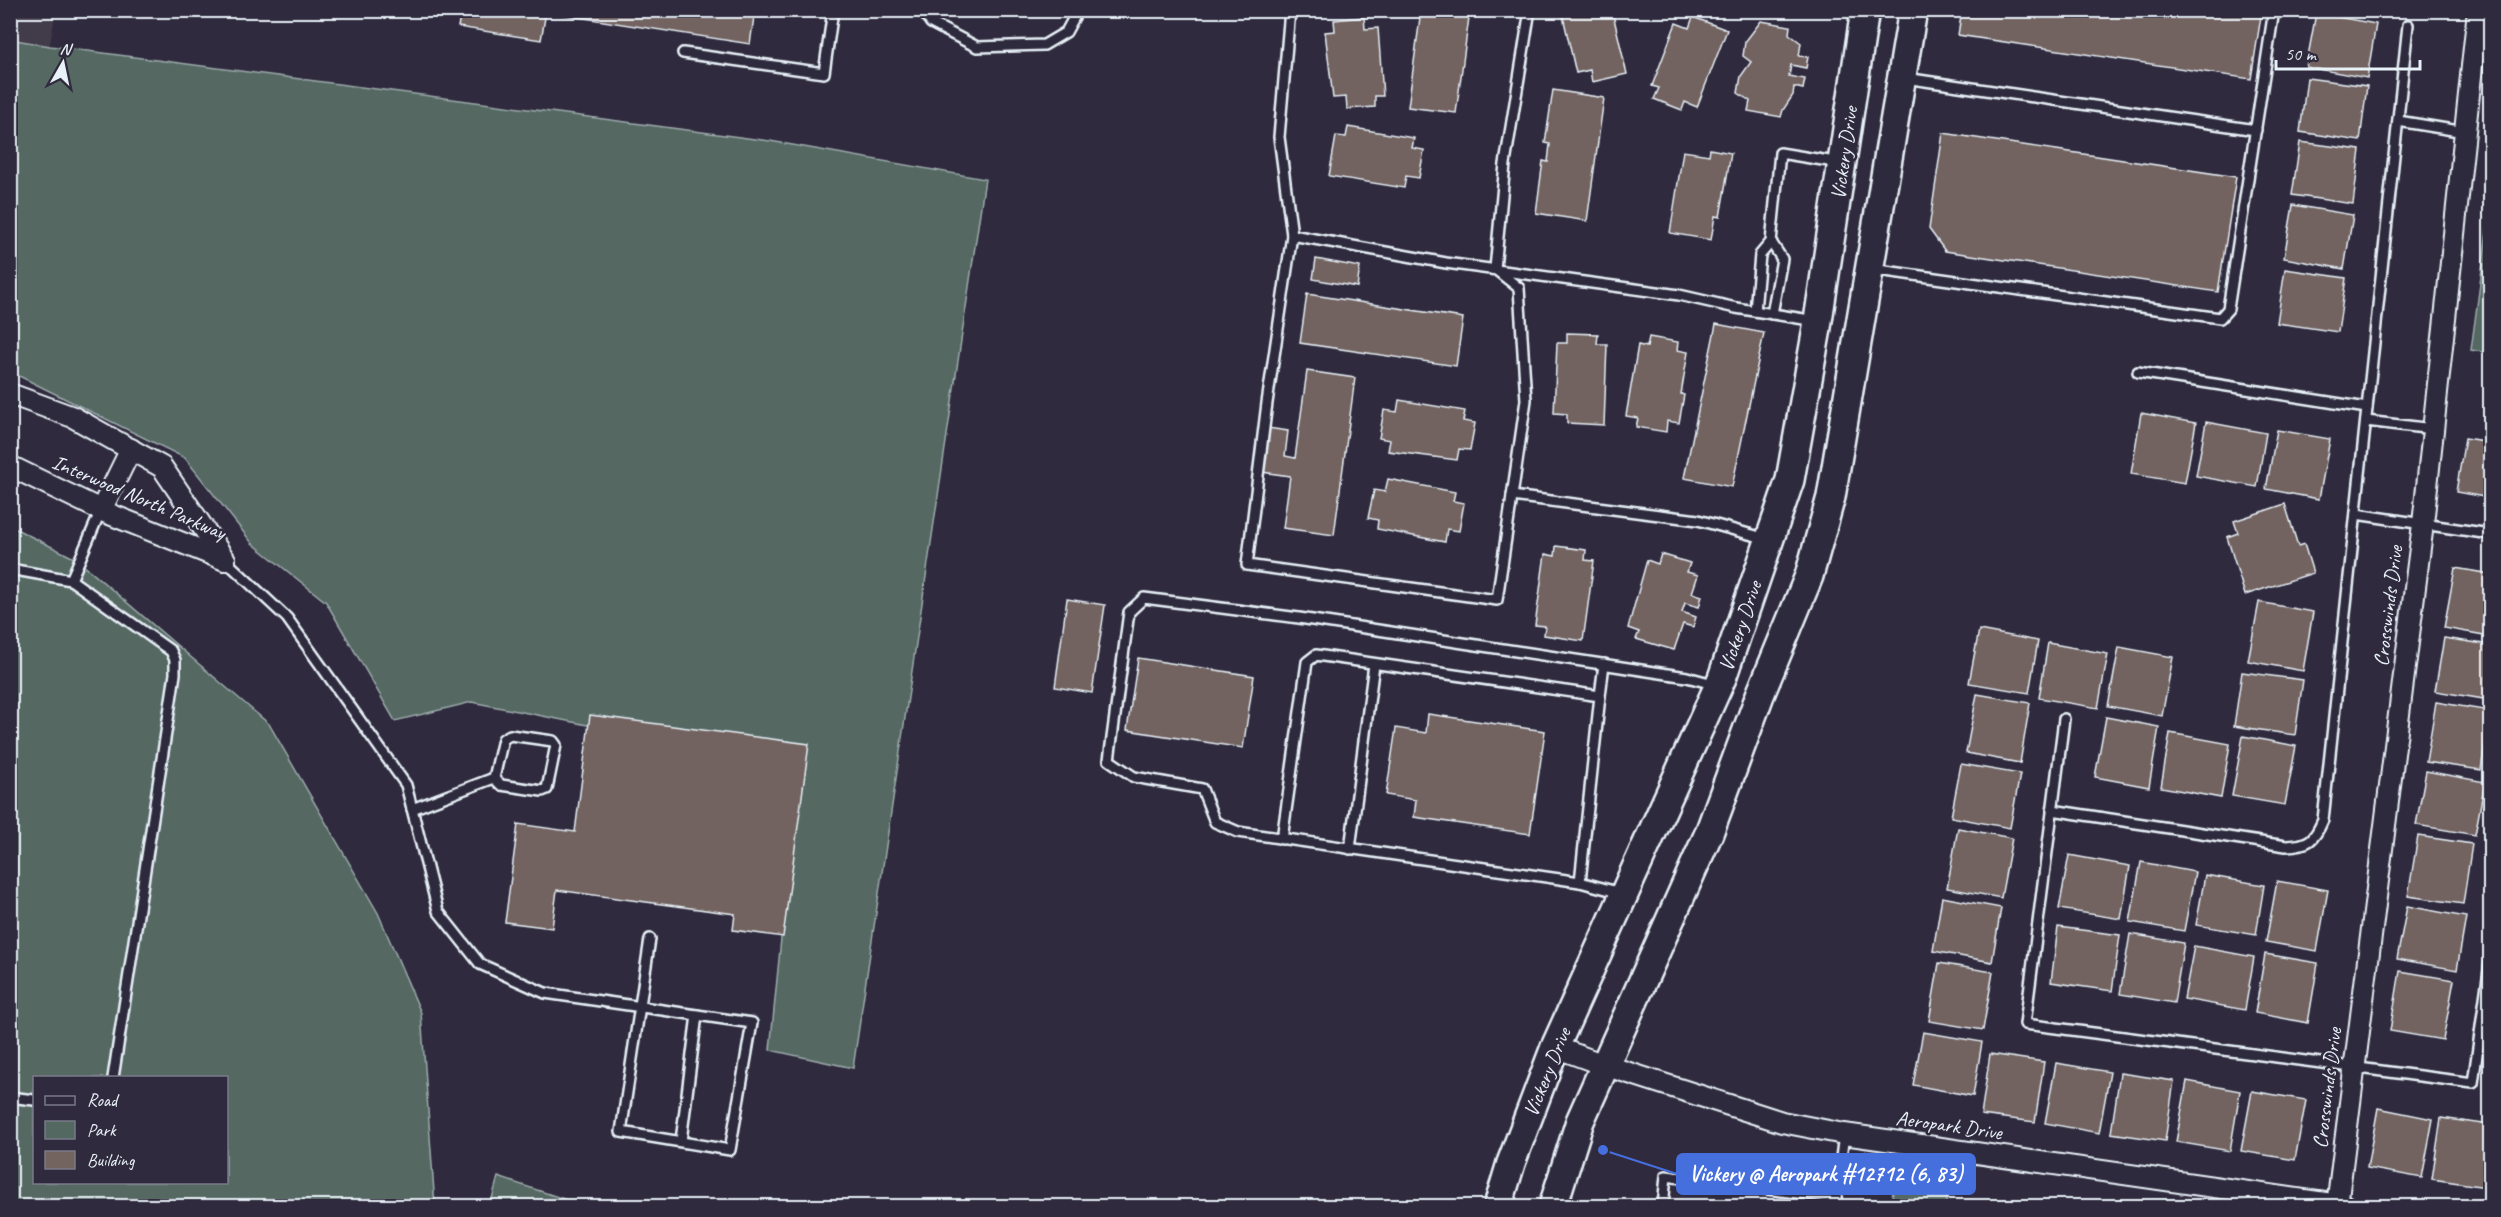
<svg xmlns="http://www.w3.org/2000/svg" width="2501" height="1217" viewBox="0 0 2501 1217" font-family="Caveat,sans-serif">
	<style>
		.built { fill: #433b48 }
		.green { fill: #546862; stroke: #9eacad; stroke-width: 1.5; fill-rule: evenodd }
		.building { fill: #736460; stroke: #e8f1f8; stroke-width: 1.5 }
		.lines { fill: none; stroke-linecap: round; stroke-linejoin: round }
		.service-casing { stroke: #e8f1f8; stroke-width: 14 }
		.minor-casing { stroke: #e8f1f8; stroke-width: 24 }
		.secondary-casing { stroke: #e8f1f8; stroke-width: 32 }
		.service { stroke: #2f2a3d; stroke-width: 9 }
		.minor { stroke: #2f2a3d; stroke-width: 20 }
		.secondary { stroke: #2f2a3d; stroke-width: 27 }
		.labels { text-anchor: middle; stroke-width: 5; stroke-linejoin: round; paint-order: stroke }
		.street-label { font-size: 21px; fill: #e8f1f8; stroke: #2f2a3d }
		.leader { fill: none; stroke: #466fde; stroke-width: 2 }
		.callout-dot { fill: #466fde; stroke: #2f2a3d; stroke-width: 2 }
		.callout { fill: #466fde; stroke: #466fde; stroke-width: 2 }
		.callout-label { font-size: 22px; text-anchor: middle; font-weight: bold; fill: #fff }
	</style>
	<rect width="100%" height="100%" fill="#2f2a3d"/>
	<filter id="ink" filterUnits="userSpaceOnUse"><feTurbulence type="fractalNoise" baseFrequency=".0167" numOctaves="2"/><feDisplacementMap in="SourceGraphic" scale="12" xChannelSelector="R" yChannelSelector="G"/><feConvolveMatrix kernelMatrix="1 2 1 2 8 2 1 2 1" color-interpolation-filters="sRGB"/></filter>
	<g filter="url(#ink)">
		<polygon class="built" points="11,11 56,11 11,257"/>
		<g class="green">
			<polygon points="10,39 50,46 770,141 985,179 853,1068 770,1050 798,767 472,702 395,721 326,602 252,543 185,458 11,372"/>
			<polygon points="2490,210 2490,353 2471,350"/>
			<path d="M10 526 76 559 269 724 378 913 421 1013 435 1206H11ZM34 1078H226V1182H34Z"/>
			<polygon points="1895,1174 1948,1186 1946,1206 1891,1206"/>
			<polygon points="498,1177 585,1206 490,1206"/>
		</g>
		<g class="building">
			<polygon points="461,10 755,10 750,44 546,12 541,40 458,27"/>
			<polygon points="1421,10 1470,10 1456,113 1408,107"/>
			<polygon points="1568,10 1612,10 1627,74 1592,82 1590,70 1576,73 1562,12"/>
			<polygon points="1962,10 2262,10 2251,79 1958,35"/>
			<polygon points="2316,13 2376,24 2367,78 2306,67"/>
			<polygon points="1364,17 1365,29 1378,28 1383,96 1375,96 1375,107 1347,109 1346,97 1333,98 1325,32 1335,31 1334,20"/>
			<polygon points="1693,17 1727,30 1697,107 1685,102 1682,110 1654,99 1659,88 1652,86 1676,23 1689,28"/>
			<polygon points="1761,21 1790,26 1789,34 1801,43 1799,56 1808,57 1806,68 1791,65 1789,76 1805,79 1803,89 1794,87 1793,95 1783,110 1781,117 1748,111 1750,101 1738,93 1741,76 1751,62 1743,56 1745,42"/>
			<polygon points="2307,78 2367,86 2360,141 2300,132"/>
			<polygon points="1553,90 1604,98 1587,221 1536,213 1543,161 1548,162 1550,144 1545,143"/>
			<polygon points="1348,127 1414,138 1412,148 1424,150 1419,178 1406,176 1404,188 1329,176 1336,136 1346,137"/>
			<polygon points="1943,133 2236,177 2218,292 1945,251 1929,229"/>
			<polygon points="2300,142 2360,150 2353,204 2292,195"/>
			<polygon points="1710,149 1731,153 1720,217 1715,216 1711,240 1670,233 1683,151 1709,155"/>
			<polygon points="2293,205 2353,215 2344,269 2284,258"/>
			<polygon points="1316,259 1360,267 1357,287 1313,279"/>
			<polygon points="2285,269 2346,278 2338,332 2277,323"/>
			<polygon points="1307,294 1463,318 1456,366 1300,343"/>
			<polygon points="1716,324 1764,333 1732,487 1684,478"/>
			<polygon points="1567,333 1598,334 1597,344 1607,344 1604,425 1567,423 1567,414 1554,413 1557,343 1567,343"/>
			<polygon points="1649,337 1678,342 1677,350 1688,352 1681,394 1684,395 1679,423 1667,421 1666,432 1636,427 1638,418 1626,416 1638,345 1647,347"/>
			<polygon points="1307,371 1355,378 1334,535 1283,528 1290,476 1262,472 1268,428 1288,431 1285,456 1295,458"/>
			<polygon points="1399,400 1465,411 1463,421 1475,423 1470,450 1459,449 1457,460 1388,451 1390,440 1379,438 1384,410 1397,412"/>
			<polygon points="2141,413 2196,423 2185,483 2131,474"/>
			<polygon points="2206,422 2266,433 2257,487 2196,476"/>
			<polygon points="2277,430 2330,439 2319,499 2266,489"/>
			<polygon points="2465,438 2490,442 2490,498 2456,492"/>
			<polygon points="1388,479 1455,492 1453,501 1464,503 1459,531 1447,529 1445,542 1377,529 1378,520 1368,518 1374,490 1385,492"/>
			<polygon points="2285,504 2298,546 2304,544 2313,573 2245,595 2227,537 2238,533 2234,521"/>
			<polygon points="1556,546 1586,550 1585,560 1594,561 1583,641 1544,635 1545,626 1535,625 1545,554 1555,556"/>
			<polygon points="1661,554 1690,563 1687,572 1698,575 1692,593 1702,596 1699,607 1685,603 1682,612 1696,617 1693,627 1683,624 1674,650 1636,639 1639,632 1628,628 1647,560 1658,564"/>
			<polygon points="2455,568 2490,574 2490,636 2444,628"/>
			<polygon points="1067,599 1105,605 1092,693 1055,687"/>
			<polygon points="2259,602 2313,612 2303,671 2248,661"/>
			<polygon points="1979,630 2038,641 2029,693 1969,683"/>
			<polygon points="2444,638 2490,645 2490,700 2435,691"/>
			<polygon points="2048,643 2108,654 2098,708 2039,698"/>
			<polygon points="2119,647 2173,657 2162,716 2108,706"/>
			<polygon points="1138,658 1254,676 1243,748 1127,730"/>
			<polygon points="2242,672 2303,680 2295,735 2234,726"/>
			<polygon points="1977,694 2030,703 2020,763 1966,753"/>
			<polygon points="2436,702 2490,711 2481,770 2426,762"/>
			<polygon points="1428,714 1545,731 1530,834 1414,817 1416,800 1386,795 1396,728 1426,733"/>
			<polygon points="590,715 809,744 783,937 733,930 735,914 557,890 552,928 505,922 518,824 575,832"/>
			<polygon points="2106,717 2159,727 2149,787 2095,777"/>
			<polygon points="2170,733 2230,744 2221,798 2161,787"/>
			<polygon points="2243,736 2296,746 2285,805 2232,796"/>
			<polygon points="1961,764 2020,774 2010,828 1951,817"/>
			<polygon points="2426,771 2485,782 2475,835 2416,825"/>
			<polygon points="1958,828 2012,838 2001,898 1947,888"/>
			<polygon points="2418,836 2472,844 2463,904 2408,896"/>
			<polygon points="2069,855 2130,866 2121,919 2059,909"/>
			<polygon points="2141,862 2195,872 2184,931 2130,922"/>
			<polygon points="2205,875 2264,885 2256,935 2196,925"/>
			<polygon points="2277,881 2328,890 2317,951 2266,942"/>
			<polygon points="1942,897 2001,908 1992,962 1933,951"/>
			<polygon points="2407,906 2466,917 2457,970 2397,959"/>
			<polygon points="2058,927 2120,935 2112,991 2051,982"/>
			<polygon points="2130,934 2184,943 2174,1003 2120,994"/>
			<polygon points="2194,946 2254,957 2245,1010 2184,999"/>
			<polygon points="2265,954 2318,963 2308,1023 2255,1013"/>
			<polygon points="1939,963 1993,972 1983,1030 1929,1021"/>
			<polygon points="2400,971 2454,980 2443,1040 2390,1031"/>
			<polygon points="1923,1032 1982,1042 1973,1096 1913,1085"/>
			<polygon points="1990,1054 2044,1062 2035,1122 1981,1115"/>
			<polygon points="2056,1063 2110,1072 2099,1133 2045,1123"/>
			<polygon points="2120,1073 2174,1081 2165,1141 2111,1133"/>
			<polygon points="2187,1081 2240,1091 2230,1151 2176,1142"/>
			<polygon points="2252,1091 2306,1100 2295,1160 2241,1151"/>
			<polygon points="2378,1108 2433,1119 2422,1178 2367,1168"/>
			<polygon points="2441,1118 2490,1125 2490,1159 2486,1187 2432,1179"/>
		</g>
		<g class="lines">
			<g class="service-casing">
				<g id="service">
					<polyline points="922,10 931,23 977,47 1044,45 1066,32 1078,10"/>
					<polyline points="1290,10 1279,137 1292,235"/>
					<polyline points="1530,10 1505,164 1495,269 1519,288 1526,400 1497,600 1247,565 1267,403 1292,235 1446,263 1679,295 1736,308 1816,321"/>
					<polyline points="683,53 824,73 833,10"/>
					<polyline points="1905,78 2256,130"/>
					<polyline points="2398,121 2465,132"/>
					<polyline points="1771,242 1782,259 1772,314"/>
					<polyline points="1871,269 2220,318 2228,309 2274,10"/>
					<polyline points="1755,311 1760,255 1771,242 1780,153 1841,163"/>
					<polyline points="2138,372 2367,408"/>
					<polyline points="2366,421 2433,429"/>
					<polyline points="1512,496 1698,520 1767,539"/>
					<polyline points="2356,514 2490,534"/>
					<polyline points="225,560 287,618 406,785 438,911 480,964 545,993 752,1023 730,1150 621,1132 650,939"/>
					<polyline points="10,569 71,580 101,510"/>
					<polyline points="71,580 171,651 175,660 175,674 113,1078"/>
					<polyline points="1600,696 1604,664"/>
					<polyline points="2064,719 2025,1024 2473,1083 2490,963"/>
					<polyline points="412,809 494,778 503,739 510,735 553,741 556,745 547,789 542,791 501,785 494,778"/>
					<path d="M2052 810 2286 846C2309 845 2314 841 2323 820L2408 25"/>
					<polyline points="1282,839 1307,662 1316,655 1600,696 1580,882"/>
					<polyline points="1350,849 1374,664"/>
					<polyline points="1621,893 1580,882 1238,832 1215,822 1202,789 1134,777 1109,760 1129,612 1144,598 1299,618 1687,677 1717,685"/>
					<polyline points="10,1097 34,1100"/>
					<polyline points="681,1141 697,1015"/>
					<polyline points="1663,1206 1666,1176 1836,1198 1844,1134"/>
				</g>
			</g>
			<g class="minor-casing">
				<g id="minor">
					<polyline points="10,394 73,417 162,467 225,560"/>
					<polyline points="10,466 107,513 225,560"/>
					<polyline points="101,510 131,449"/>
					<polyline points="1555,1047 1604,1065 1782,1122 1844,1134 2346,1206"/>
					<polyline points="2337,1206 2423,524 2478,10"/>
				</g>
			</g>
			<g class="secondary-casing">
				<g id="secondary">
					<polyline points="1498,1206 1511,1163 1555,1047 1722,678 1790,480 1816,334 1865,10"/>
					<polyline points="1553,1206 1580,1121 1709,833 1760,695 1809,576 1831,497 1913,10"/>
				</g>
			</g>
			<use href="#service" class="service"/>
			<use href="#minor" class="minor"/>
			<use href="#secondary" class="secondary"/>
		</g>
	</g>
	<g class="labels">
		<g class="street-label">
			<text transform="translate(1844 153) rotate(-82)" y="7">Vickery Drive</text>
			<text transform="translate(139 497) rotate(23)" y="7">Interwood North Parkway</text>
			<text transform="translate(2388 606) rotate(-83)" y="7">Crosswinds Drive</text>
			<text transform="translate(1740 626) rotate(-71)" y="7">Vickery Drive</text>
			<text transform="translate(1547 1072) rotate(-68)" y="7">Vickery Drive</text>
			<text transform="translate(2327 1088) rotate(-83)" y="7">Crosswinds Drive</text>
			<text transform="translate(1949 1125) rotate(8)" y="7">Aeropark Drive</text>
		</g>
	</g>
	<path class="leader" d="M1603 1150L1677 1174"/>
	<circle class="callout-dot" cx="1603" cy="1150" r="6"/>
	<rect class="callout" x="1677" y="1154" width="298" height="40" rx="6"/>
	<g class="callout-label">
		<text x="1826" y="1181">Vickery @ Aeropark #12712 (6, 83)</text>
	</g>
	<rect width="2501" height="1217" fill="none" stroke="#2f2a3d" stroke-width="36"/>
	<rect x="18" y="18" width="2465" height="1181" fill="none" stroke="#e8f1f8" stroke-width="2" filter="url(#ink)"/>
	<rect x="33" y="1076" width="195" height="108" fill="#2f2a3d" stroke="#797a88" stroke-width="1.5"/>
	<rect x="45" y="1096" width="30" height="9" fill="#2f2a3d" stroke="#797a88" stroke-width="1.5"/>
	<text x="87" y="1106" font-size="18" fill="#e8f1f8">Road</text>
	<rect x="45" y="1121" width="30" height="18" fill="#546862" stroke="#797a88" stroke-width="1.5"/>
	<text x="87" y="1136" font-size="18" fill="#e8f1f8">Park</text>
	<rect x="45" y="1151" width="30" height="18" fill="#736460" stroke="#797a88" stroke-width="1.5"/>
	<text x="87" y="1166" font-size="18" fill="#e8f1f8">Building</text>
	<g transform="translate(63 63) rotate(9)" stroke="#2f2a3d" stroke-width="4.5" paint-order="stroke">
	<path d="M0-4.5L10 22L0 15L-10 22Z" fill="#e8f1f8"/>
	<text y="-9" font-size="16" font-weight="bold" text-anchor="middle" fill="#e8f1f8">N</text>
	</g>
	<path d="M2276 60v9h144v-9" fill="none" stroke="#e8f1f8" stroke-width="3"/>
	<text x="2285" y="60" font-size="18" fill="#e8f1f8" stroke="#2f2a3d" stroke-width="4.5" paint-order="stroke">50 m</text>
</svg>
